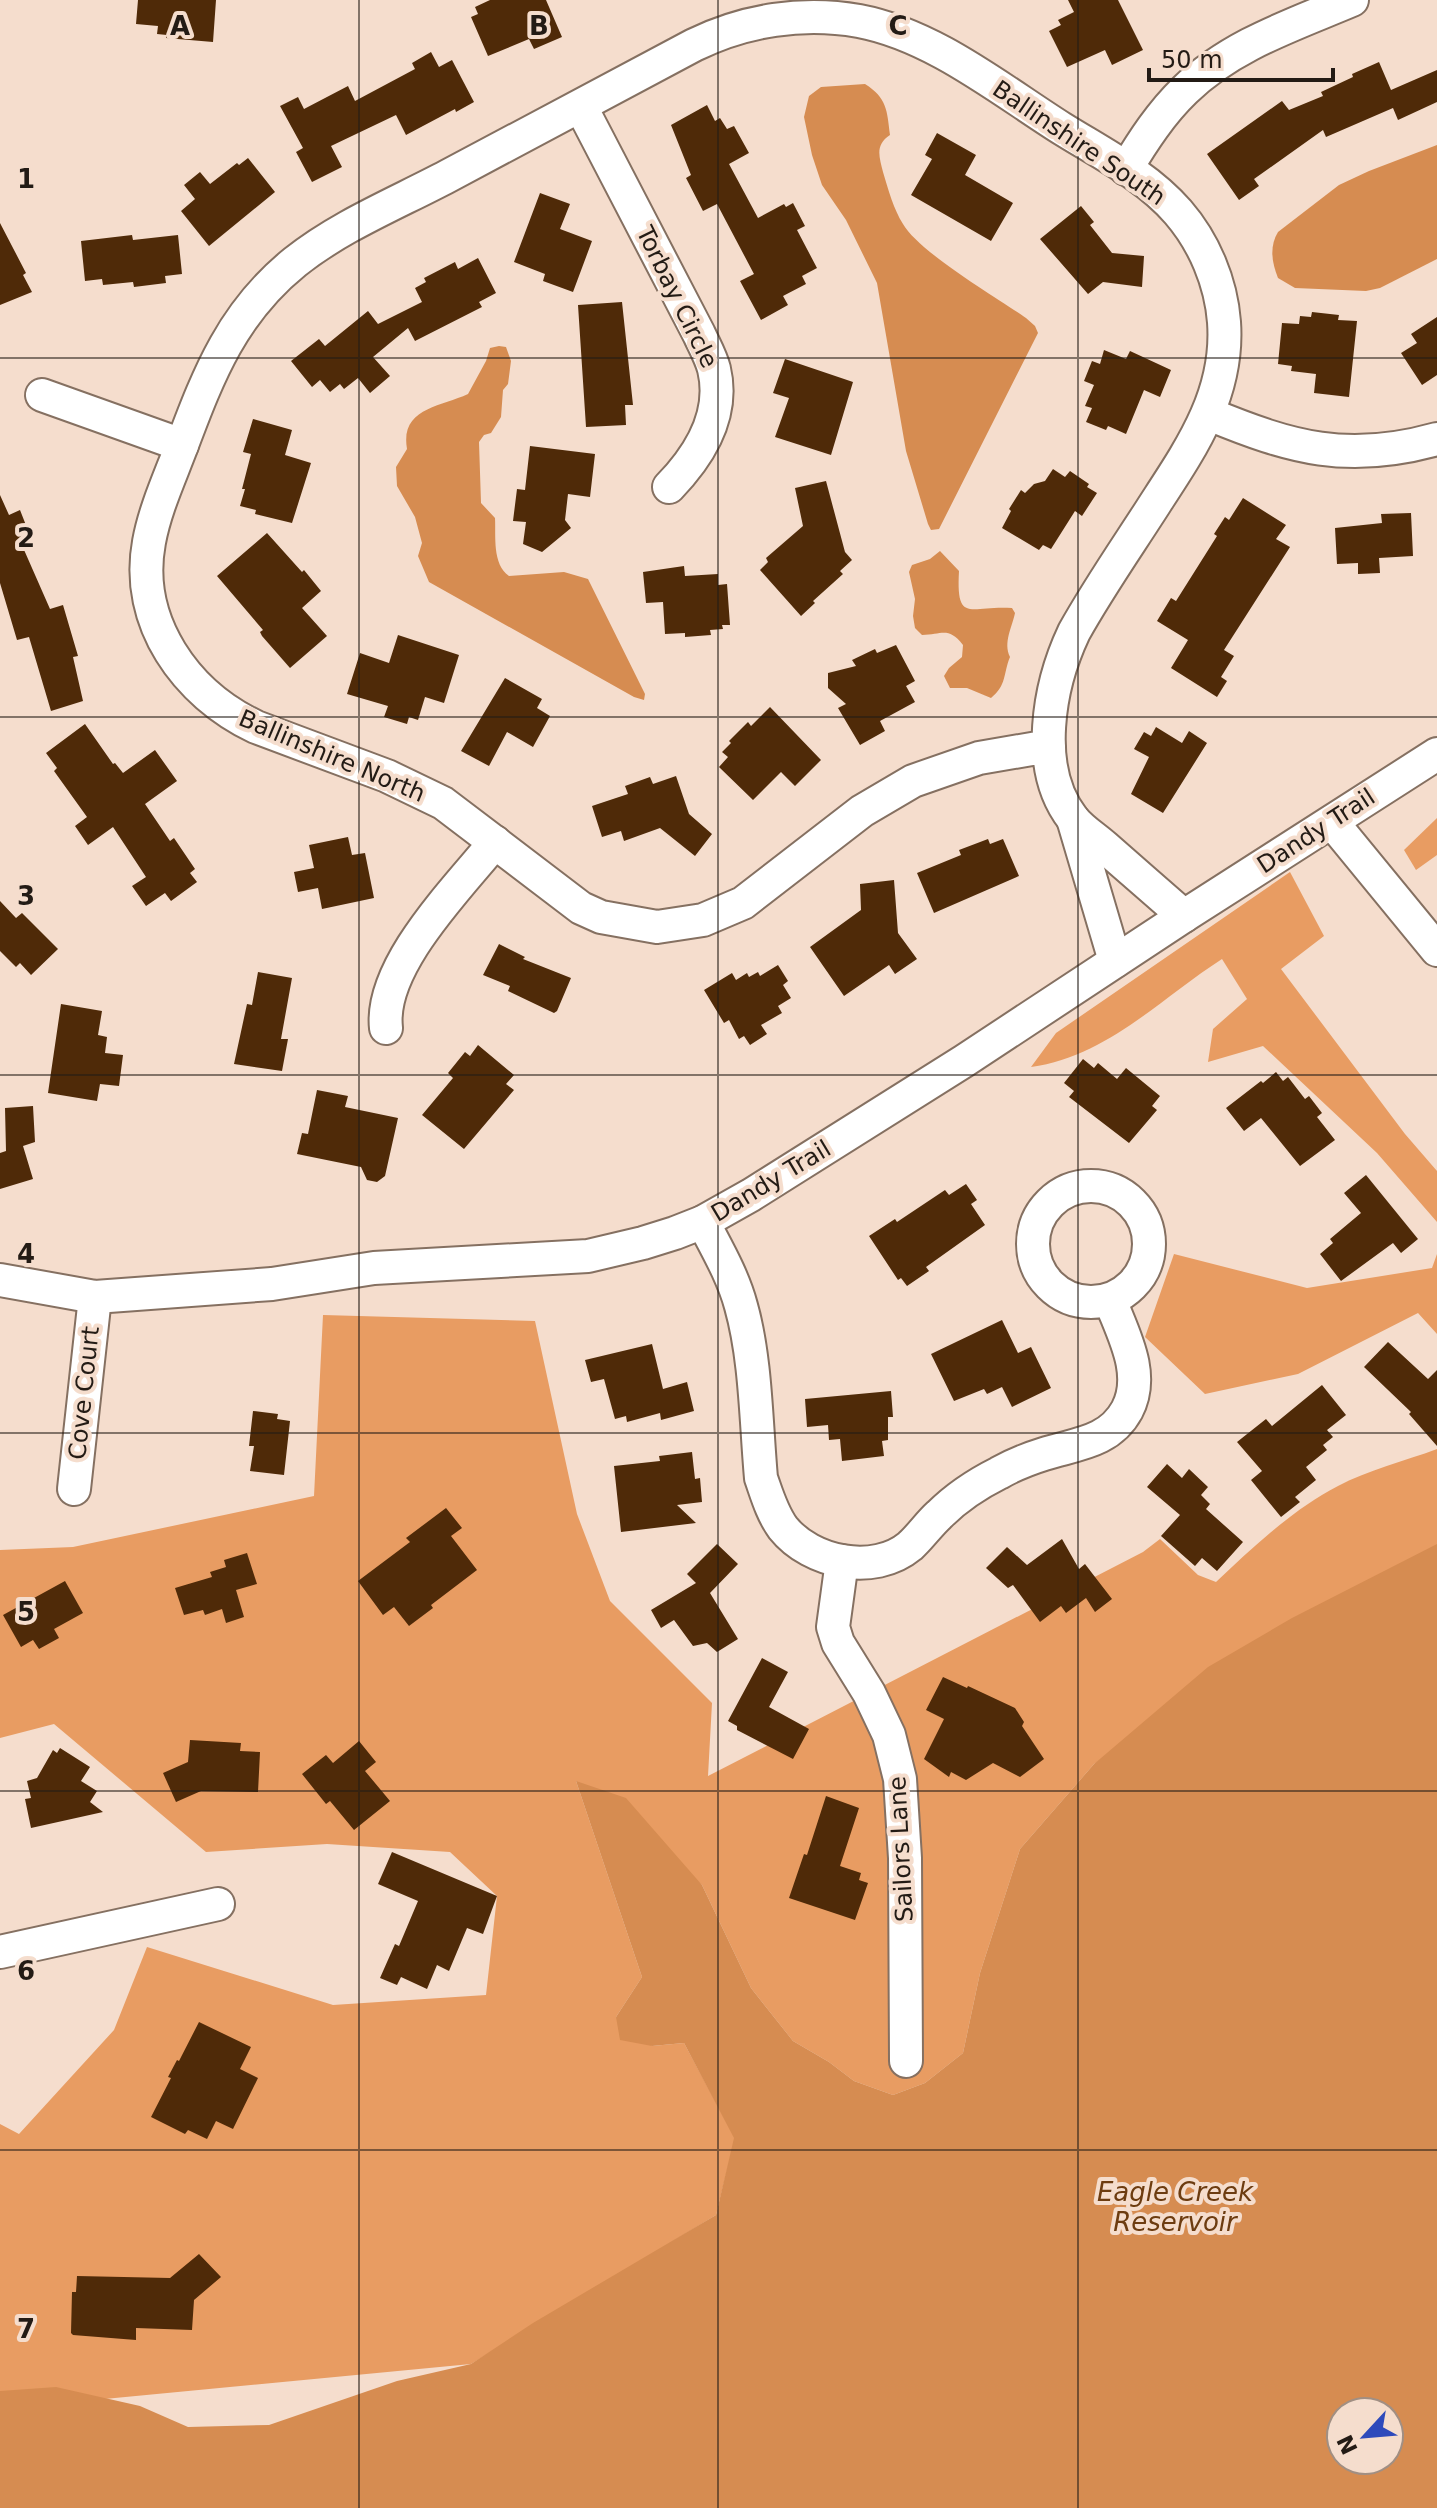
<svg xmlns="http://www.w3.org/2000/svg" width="1437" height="2508" viewBox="0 0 1437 2508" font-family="'DejaVu Sans',sans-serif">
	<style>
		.forest { fill: #e89c62 }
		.water { fill: #d68c51; fill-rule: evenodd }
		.building { fill: #4f2a08 }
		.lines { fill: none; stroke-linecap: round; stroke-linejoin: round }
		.minor-casing { stroke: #857061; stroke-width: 36 }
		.minor { stroke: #fff; stroke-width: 32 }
		.grid { fill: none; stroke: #231b15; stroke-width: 2; stroke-opacity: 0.55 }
		.labels { text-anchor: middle; stroke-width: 8; stroke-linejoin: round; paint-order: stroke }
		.street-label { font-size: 24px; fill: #231b15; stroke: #f5ddcd }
		.water-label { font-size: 26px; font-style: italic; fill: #6d3c10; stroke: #f5ddcd }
		.grid-label { font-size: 26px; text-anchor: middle; font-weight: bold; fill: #231b15; stroke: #f5ddcd; stroke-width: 8; stroke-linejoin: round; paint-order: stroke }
	</style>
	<rect width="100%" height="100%" fill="#f5ddcd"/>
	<g class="forest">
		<polygon points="1437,818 1437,855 1416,870 1404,850"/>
		<path d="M1290 872 1324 936 1281 969 1405 1134 1437 1171V1222L1377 1153 1263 1046 1208 1062 1213 1029 1247 999 1222 959C1160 999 1106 1057 1031 1067L1056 1033Z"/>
		<polygon points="1174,1254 1307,1288 1432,1268 1437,1254 1437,1334 1418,1313 1298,1374 1205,1394 1145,1337"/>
		<path d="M323 1315 535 1321 577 1514 610 1601 712 1703 708 1776 1143 1552 1160 1539 1198 1575 1216 1582C1253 1547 1292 1510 1338 1486 1368 1470 1405 1461 1437 1449V1546L1094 1764 1020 1849 980 1973 963 2053 925 2083 893 2095 854 2081 829 2062 793 2041 751 1988 702 1885 576 1781 642 1977 616 2017 652 2046 684 2043 735 2138 716 2215 471 2364 0 2409V2124L19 2134 114 2030 147 1947 333 2005 486 1995 497 1896 450 1852 327 1844 206 1852 54 1724 0 1738V1550L73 1547 314 1496Z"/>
	</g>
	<g class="water">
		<path d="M865 84C887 98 887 110 890 135 875 145 879 156 883 172 888 189 894 210 903 224 919 252 997 298 1026 318L1035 326 1038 333 939 529 931 530 928 524 906 451 877 283 846 220 822 185 812 155 804 117 809 96 821 87Z"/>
		<path d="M1437 145V259L1380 288 1366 291 1295 288 1278 278C1272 263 1269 247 1278 232L1339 185 1369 171Z"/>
		<path d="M499 346 506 347 511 361 508 384 503 390 501 417 491 433 484 435 479 442 481 503 495 518C496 536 492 564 509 576L564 572 588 579 645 694 644 700 634 697 429 582 418 556 422 543 415 517 397 486 396 467 407 449C400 408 440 407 468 394L486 361 490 348Z"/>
		<path d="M940 551 959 571C956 625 970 605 1012 608L1015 613C1012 628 1003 642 1010 657 1003 674 1007 685 991 698L967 688H950L944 676 949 668 962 657 963 645C948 626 942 635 922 635L915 628 913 616 915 599 909 572 912 565 930 559Z"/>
		<path d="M1437 1544V2508H0V2391L56 2387 140 2406 188 2427 269 2425 397 2381 471 2364 533 2323 716 2215 734 2138 684 2043 652 2046 620 2040 616 2017 642 1977 576 1781 626 1798 702 1885 751 1988 793 2041 829 2062 854 2081 893 2095 925 2083 963 2053 980 1973 1020 1849 1094 1764 1208 1667 1292 1618ZM1341 2412H1389V2460H1341Z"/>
	</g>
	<g class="building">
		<polygon points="138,0 216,0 213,42 166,38 167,35 157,34 158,26 136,24"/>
		<polygon points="490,0 546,0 562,37 534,49 529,39 488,56 471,17 478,14 475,7"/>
		<polygon points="1068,0 1118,0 1143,50 1112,65 1105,50 1067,67 1049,31 1061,25 1058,20 1074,12"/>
		<polygon points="431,52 439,67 452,60 474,102 456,112 455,109 406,135 396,115 331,146 342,167 312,182 296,152 303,148 280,106 298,97 304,109 348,86 355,101 415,69 412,63"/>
		<polygon points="1379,62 1391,90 1437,70 1437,102 1398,120 1393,108 1326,137 1323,130 1254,179 1259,186 1239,200 1207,154 1282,101 1289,110 1323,96 1321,92 1353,77 1352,74"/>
		<polygon points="707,105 715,121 720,118 727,129 734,126 749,153 729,164 758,218 784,204 786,207 793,203 805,226 797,230 817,268 802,276 806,284 783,296 788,305 761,320 740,281 754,274 717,204 703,211 686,178 691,175 671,125"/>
		<polygon points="937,133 976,155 965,175 1013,203 991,241 911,195 932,159 925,155"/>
		<polygon points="248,158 275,192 209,246 181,211 195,199 184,185 200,172 210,184 237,163 239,165"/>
		<polygon points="540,193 570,204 560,229 592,241 573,292 543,281 545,274 514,262"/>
		<polygon points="1081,206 1094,222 1090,225 1112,253 1144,256 1142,287 1103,282 1088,294 1040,239"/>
		<polygon points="0,223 26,273 23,275 32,292 0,305"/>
		<polygon points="132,235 133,240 178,235 182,274 165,276 166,283 134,287 133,282 103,285 102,279 85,281 81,241"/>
		<polygon points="478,258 496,293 479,302 482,307 415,341 408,328 373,357 390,376 370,393 358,378 344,389 340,384 330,392 320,380 312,387 291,361 319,339 325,346 368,311 378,324 422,302 415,288 426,282 424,278 455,262 458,269"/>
		<polygon points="622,302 633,405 625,405 626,425 586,427 578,305"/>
		<polygon points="1312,312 1339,315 1338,320 1357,321 1349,397 1314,393 1316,374 1291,371 1292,366 1278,364 1282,323 1299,324 1300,316 1311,317"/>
		<polygon points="1437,317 1437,375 1422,385 1401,353 1417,343 1411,334"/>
		<polygon points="1104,350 1126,359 1130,351 1171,370 1160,397 1144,390 1126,434 1108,426 1106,430 1086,422 1092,408 1085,406 1094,385 1084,381 1092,361 1100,364"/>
		<polygon points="785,359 853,382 831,455 775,437 789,398 773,393"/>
		<polygon points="253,419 292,430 285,455 311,463 292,523 255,514 256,510 240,506 245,489 242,489 251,454 243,452"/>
		<polygon points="530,446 595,454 590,497 568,494 565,520 571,528 542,552 523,544 526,522 513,521 517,489 525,490"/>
		<polygon points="1053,469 1065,477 1070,471 1089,484 1087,487 1097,493 1082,516 1075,511 1051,549 1043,545 1039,550 1002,528 1011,511 1009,509 1021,490 1025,493 1034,484 1045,481"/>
		<polygon points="826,481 845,552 852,560 840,571 843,574 813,601 815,603 801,616 760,570 768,562 766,558 803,526 795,488"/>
		<polygon points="0,495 9,515 20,510 31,538 21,543 50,609 63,605 78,656 73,657 83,701 51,711 29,637 17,640 0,583"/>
		<polygon points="1243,498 1286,525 1276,539 1290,547 1224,650 1234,656 1221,677 1227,681 1217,697 1171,668 1188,640 1157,621 1171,598 1176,601 1217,536 1214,534 1225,517 1229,520"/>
		<polygon points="1411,513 1413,556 1379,558 1380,573 1358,574 1358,563 1337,564 1335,528 1382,523 1381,514"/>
		<polygon points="267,533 302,572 304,570 321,591 302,608 327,636 290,668 262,636 260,632 263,630 217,576"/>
		<polygon points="684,566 685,576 718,574 718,585 727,584 730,625 722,625 723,629 710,630 711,635 685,637 685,633 665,634 663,602 646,603 643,572"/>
		<polygon points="398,635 459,655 444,703 425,697 418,720 409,717 407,724 384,717 388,706 347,694 360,653 389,663"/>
		<polygon points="896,645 915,681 906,686 915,702 880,721 885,731 860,745 838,708 846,704 828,688 828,673 856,666 852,660 875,649 877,653"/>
		<polygon points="505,678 542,699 537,708 550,716 533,747 507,732 489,766 461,751"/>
		<polygon points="770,707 821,760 795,786 781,772 753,800 719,767 728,757 722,752 731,743 729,741 748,722 751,726"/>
		<polygon points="85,724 113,764 115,763 123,773 155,750 177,781 145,804 170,841 174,838 195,869 190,873 197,882 171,901 165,893 146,906 132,886 146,877 113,827 88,845 75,826 87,817 54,771 57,768 46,753"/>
		<polygon points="1156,727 1182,743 1189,731 1207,743 1163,813 1131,794 1149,757 1134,749 1144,732 1151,736"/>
		<polygon points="676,776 689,814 712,834 695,856 660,828 624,841 621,831 602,837 592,806 628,794 625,786 650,777 653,784"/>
		<polygon points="348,837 352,855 365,853 374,898 322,909 318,888 298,892 294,872 314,868 309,845"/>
		<polygon points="988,839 990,844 1003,839 1019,876 934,913 917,873 961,855 959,850"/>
		<polygon points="894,880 898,933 917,959 895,974 889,965 844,996 810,947 861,910 860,884"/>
		<polygon points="0,901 16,918 22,913 58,949 31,975 20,963 16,967 0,951"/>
		<polygon points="499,944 525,957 523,959 571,978 557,1011 554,1013 508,991 510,986 483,975"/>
		<polygon points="778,965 788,981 783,985 791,998 778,1006 782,1013 761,1025 767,1034 750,1045 744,1036 739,1039 729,1020 724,1023 704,990 732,973 736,980 747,973 749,977 758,972 760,976"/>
		<polygon points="258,972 292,978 281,1039 288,1039 282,1071 234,1064 247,1004 252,1005"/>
		<polygon points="61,1004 102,1011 98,1035 107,1037 105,1053 123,1055 119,1086 100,1084 97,1101 48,1093"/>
		<polygon points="478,1045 514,1075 506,1084 514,1090 464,1149 422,1115 453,1078 448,1073 465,1052 470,1056"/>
		<polygon points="1083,1059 1094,1068 1098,1063 1117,1079 1126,1068 1160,1096 1152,1106 1157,1110 1129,1143 1069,1097 1074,1091 1064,1083"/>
		<polygon points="1276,1072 1283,1081 1288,1077 1305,1099 1309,1096 1322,1113 1317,1117 1335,1140 1300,1166 1261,1118 1244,1131 1226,1108 1261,1081 1263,1083"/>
		<polygon points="317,1090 348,1096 345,1107 398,1118 385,1176 377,1182 367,1180 361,1167 297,1154 302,1133 308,1134"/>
		<polygon points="33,1106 35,1142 23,1146 33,1179 0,1189 0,1153 6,1151 5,1108"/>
		<polygon points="1366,1175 1418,1239 1401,1253 1393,1243 1341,1281 1320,1254 1333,1243 1330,1239 1361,1213 1344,1193"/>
		<polygon points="966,1184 977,1200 971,1204 985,1225 926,1267 929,1271 907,1286 901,1278 898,1280 869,1236 895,1219 897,1222 945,1190 949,1195"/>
		<polygon points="1002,1320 1018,1353 1031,1347 1051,1388 1012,1407 1002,1387 987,1394 984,1389 954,1401 931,1354"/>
		<polygon points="1388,1342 1428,1379 1437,1370 1437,1446 1409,1414 1411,1412 1364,1367"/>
		<polygon points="652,1344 663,1389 687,1382 694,1411 661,1420 660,1413 627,1422 626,1416 615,1419 604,1379 591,1382 585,1360"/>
		<polygon points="1322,1385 1346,1415 1327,1430 1333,1437 1323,1445 1327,1450 1306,1467 1316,1480 1295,1497 1300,1502 1281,1517 1251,1480 1262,1471 1237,1442 1266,1419 1272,1426"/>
		<polygon points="891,1391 893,1417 888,1417 888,1440 882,1441 884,1456 842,1461 840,1439 829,1440 828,1425 807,1427 805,1399"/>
		<polygon points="253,1411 278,1414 277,1419 290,1421 284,1475 250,1471 254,1446 249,1446"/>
		<polygon points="692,1452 695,1479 700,1478 702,1502 677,1505 696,1523 621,1532 614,1466 660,1461 659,1456"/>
		<polygon points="1167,1464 1182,1478 1189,1469 1208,1487 1201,1495 1210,1504 1206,1509 1243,1542 1217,1571 1202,1558 1195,1566 1161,1536 1180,1515 1147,1487"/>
		<polygon points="446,1508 462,1528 451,1536 477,1570 431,1605 433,1608 409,1626 394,1607 383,1615 358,1581 410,1542 406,1538"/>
		<polygon points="1062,1539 1079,1569 1085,1564 1112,1599 1095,1612 1086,1598 1066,1613 1061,1606 1040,1622 1013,1585 1008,1588 986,1568 1007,1547 1027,1565"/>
		<polygon points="717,1544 738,1564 710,1593 738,1639 717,1652 707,1643 693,1646 674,1620 661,1628 651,1610 696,1583 687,1574"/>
		<polygon points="247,1553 257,1584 236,1590 244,1617 226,1623 222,1609 205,1615 203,1610 184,1615 175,1588 212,1577 210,1572 226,1567 224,1560"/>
		<polygon points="65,1581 83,1613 54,1629 59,1638 39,1649 33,1640 21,1647 3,1615"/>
		<polygon points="762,1658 788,1672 769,1707 809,1729 793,1759 737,1730 737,1726 728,1721"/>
		<polygon points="943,1677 967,1688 968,1686 1015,1708 1024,1722 1022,1726 1044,1759 1020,1777 993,1763 966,1780 951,1772 949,1777 924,1759 944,1719 926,1710"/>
		<polygon points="190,1740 241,1743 240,1751 260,1752 258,1792 201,1791 176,1802 163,1773 188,1762"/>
		<polygon points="359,1741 376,1762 365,1771 390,1801 354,1830 330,1801 326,1804 302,1774 326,1755 333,1763"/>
		<polygon points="60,1748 90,1767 81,1781 97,1791 90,1802 103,1812 31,1828 25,1799 31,1798 27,1781 37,1778 53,1750 57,1753"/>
		<polygon points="826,1796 859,1808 840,1866 861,1873 859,1880 868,1883 855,1920 789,1898 804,1854 807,1855"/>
		<polygon points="392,1852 497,1896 483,1934 467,1928 449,1971 437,1965 427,1989 401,1977 397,1985 380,1978 395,1944 399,1946 418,1901 378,1884"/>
		<polygon points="199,2022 251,2047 240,2069 258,2078 233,2129 216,2121 207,2139 188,2130 185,2134 151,2117 171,2078 168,2077 177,2060 179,2061"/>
		<polygon points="199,2254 221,2277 194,2300 192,2330 136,2328 136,2340 73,2335 71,2333 72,2292 76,2292 77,2276 170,2278"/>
	</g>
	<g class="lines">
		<g class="minor-casing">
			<g id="minor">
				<path d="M581 107 699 334C704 345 711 357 714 369 725 415 699 456 669 487"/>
				<path d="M1126 169C1143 141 1161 113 1185 90 1231 45 1293 25 1352 0"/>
				<polyline points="42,395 182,445"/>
				<path d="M1209 414C1291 448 1348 464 1437 439"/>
				<path d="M1049 746 979 758 913 781 862 811 743 903 703 920 657 927 601 917 581 908 443 803 387 776 256 727C186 694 134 622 149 542 155 509 170 477 182 445 209 373 233 312 295 262 340 226 397 203 448 176 530 133 612 89 694 45 745 20 803 11 859 21 933 35 998 88 1061 128 1101 153 1147 176 1178 212 1204 242 1221 282 1224 322 1229 391 1194 444 1158 499 1130 543 1099 587 1074 632 1049 685 1033 768 1073 819 1082 830 1095 838 1105 847 1131 870 1158 893 1184 916"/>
				<polyline points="1073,819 1115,961"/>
				<polyline points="1332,822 1437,950"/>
				<path d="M386 1028C379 966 458 888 495 842"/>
				<circle cx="1091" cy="1244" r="58"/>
				<path d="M703 1222C717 1249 733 1276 741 1306 756 1359 756 1423 761 1478 767 1495 772 1513 783 1528 811 1563 874 1576 910 1546 920 1537 929 1524 939 1515 956 1498 977 1484 999 1473 1013 1465 1028 1459 1044 1454 1075 1444 1109 1443 1127 1410 1146 1374 1123 1334 1110 1300"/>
				<polyline points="0,1280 95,1297 136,1294 272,1284 374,1268 588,1256 643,1243 675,1233 703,1222 751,1195 964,1061 1184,916 1437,754"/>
				<polyline points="74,1489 95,1297"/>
				<polyline points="842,1561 833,1627 838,1643 869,1693 889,1735 900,1779 905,1858 906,2061"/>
				<polyline points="0,1952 218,1904"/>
			</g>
		</g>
		<use href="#minor" class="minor"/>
	</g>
	<path class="grid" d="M359 0V2508M718 0V2508M1078 0V2508M0 358H1437M0 717H1437M0 1075H1437M0 1433H1437M0 1791H1437M0 2150H1437"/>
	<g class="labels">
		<g class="street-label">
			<text transform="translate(1079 143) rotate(34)" y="8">Ballinshire South</text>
			<text transform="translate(677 297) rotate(64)" y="8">Torbay Circle</text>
			<text transform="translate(332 756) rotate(23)" y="8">Ballinshire North</text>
			<text transform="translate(1316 831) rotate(-33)" y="8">Dandy Trail</text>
			<text transform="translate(771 1181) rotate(-31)" y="8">Dandy Trail</text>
			<text transform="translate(84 1393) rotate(-84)" y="8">Cove Court</text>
			<text transform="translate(901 1849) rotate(-93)" y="8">Sailors Lane</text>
		</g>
		<g class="water-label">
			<text x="1175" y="2201">Eagle Creek<tspan x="1175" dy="30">Reservoir</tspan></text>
		</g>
	</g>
	<g class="grid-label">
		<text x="180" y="35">A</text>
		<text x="539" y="35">B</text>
		<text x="898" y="35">C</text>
		<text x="26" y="188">1</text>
		<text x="26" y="547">2</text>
		<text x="26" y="905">3</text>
		<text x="26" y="1263">4</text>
		<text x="26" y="1621">5</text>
		<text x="26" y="1980">6</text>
		<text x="26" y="2338">7</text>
	</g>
	<g transform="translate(1365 2436) rotate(244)"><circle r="38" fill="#f5ddcd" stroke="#a18f83" stroke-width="2"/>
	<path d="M0-6L14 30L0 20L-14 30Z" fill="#2e4abb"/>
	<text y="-12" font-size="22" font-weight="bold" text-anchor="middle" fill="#231b15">N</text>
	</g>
	<path d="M1149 68v12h184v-12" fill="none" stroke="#231b15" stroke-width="4"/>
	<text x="1161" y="68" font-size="24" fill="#231b15" stroke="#f5ddcd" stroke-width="6" paint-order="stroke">50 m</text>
</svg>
